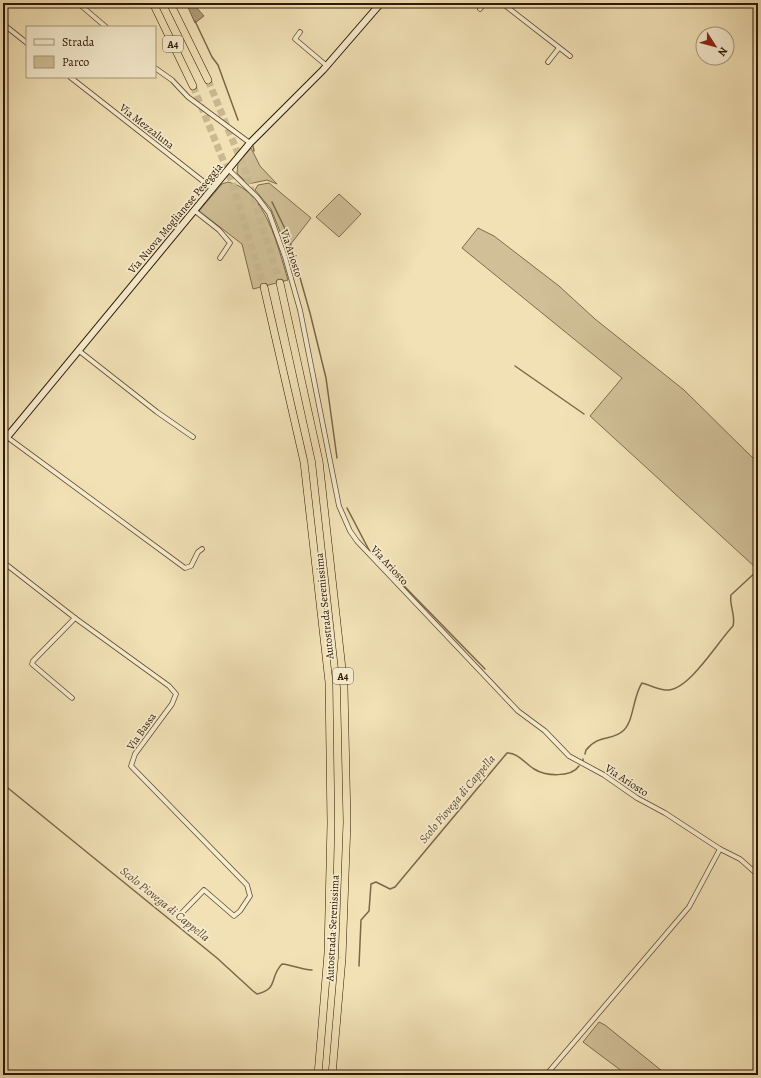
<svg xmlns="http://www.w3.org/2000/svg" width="761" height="1078" viewBox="0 0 761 1078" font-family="Alegreya,serif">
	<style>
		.green { fill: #d0bf97; stroke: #7f6b4c }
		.water { fill: #af9c78; stroke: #7b6749 }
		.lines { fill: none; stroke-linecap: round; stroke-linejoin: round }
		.stream { stroke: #7b6749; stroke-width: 1.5 }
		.highway-tunnel { stroke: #cab991; stroke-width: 7; stroke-dasharray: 7 3.5; stroke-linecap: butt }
		.street-casing { stroke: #5f4a2f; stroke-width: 5.5 }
		.secondary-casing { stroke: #2e1702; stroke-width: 8 }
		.highway-casing { stroke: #2e1702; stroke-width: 8 }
		.street { stroke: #f6eccf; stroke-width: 4 }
		.secondary { stroke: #f6eccf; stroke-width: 6 }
		.highway { stroke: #f1e1b5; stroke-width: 7 }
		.labels { text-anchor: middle; stroke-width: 3.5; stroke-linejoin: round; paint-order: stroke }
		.shield { fill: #f6eccf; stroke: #6a5740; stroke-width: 1 }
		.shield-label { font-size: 10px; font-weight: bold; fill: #2e1702 }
		.street-label { font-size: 11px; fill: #2e1702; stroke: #f6eccf }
		.water-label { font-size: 12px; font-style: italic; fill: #624c31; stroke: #f6eccf }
	</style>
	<rect width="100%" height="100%" fill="#f1e1b5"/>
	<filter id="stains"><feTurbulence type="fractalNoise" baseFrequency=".005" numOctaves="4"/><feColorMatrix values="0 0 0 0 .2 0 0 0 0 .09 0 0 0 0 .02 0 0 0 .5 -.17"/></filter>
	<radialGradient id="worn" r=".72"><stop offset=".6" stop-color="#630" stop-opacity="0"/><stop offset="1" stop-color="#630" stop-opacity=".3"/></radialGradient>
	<g class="green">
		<polygon points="251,148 260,166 277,184 267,180 248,184 237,173 238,163"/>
		<path d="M228 182C266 190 278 248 288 280L253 289 242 244 199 211 222 184Z"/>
		<polygon points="269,183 311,218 287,249 271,209 255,190 258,185"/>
		<polygon points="339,194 361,214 339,237 316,217"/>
		<polygon points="478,228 494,236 559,286 595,319 684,390 758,463 758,564 755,567 590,416 622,378 462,248"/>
		<polygon points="599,1022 605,1025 667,1075 627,1075 583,1042"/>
	</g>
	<polygon class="water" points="186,3 198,3 196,7 204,16 195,23"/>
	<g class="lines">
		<g class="stream">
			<polyline points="195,21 212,57 218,65 238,120"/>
			<polyline points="253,146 254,151"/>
			<polyline points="272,202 288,235 310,313 326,378 337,458"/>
			<polyline points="515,366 584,414"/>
			<polyline points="347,508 369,550 485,669"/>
			<path d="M585 754 586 750C600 733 612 742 624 730 634 720 633 696 642 683 649 685 658 689 665 690 688 693 718 641 733 626 736 616 729 605 731 595L758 570"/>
			<polyline points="583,761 583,759"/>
			<path d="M3 784 217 958 253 991 257 994C279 989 269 977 282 964 293 965 302 970 312 970"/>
			<path d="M359 966 361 920 369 911 371 884 376 882 390 889 395 887 507 753C517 752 526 764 534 769 545 776 571 778 579 766"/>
		</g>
		<g class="highway-tunnel">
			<polyline points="208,80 246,173 280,283"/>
			<polyline points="193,86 232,182 264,287"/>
		</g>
		<g class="street-casing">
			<g id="street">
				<polyline points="78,3 106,27"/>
				<polyline points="502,3 570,56"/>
				<polyline points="480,9 485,3"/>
				<polyline points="3,24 27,43"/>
				<polyline points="300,32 295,39 327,66"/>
				<polyline points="548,62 559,48"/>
				<polyline points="155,68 172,80 188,97 250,143"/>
				<polyline points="70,77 213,189"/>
				<polyline points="229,170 257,197 269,213 285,257 300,310 339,506 350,531 357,541 518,711 545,731 569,756 604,775 637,798 665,813 720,849"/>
				<polyline points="195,211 219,230 230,243 220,258"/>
				<polyline points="78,350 157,412 193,437"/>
				<polyline points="7,437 185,568 191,566 198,552 202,549"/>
				<polyline points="3,562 75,618 169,686 176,694 172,704 135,754 131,766 247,885 250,896 240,911 234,916 204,890 178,917"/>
				<polyline points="72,698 32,664 33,661 75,618"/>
				<polyline points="546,1075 689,907 720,849 740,859 758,875"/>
			</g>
		</g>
		<g class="secondary-casing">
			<polyline id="secondary" points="3,442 250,143 323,70 381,3"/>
		</g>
		<g class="highway-casing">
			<g id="highway">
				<polyline points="153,3 193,86"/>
				<polyline points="170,3 208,80"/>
				<polyline points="280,283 319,461 344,687 347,822 342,958 332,1075"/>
				<polyline points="264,287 304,462 329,682 331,823 328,953 318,1075"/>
			</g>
		</g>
		<use href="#street" class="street"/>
		<use href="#secondary" class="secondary"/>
		<use href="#highway" class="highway"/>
	</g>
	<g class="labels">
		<g class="shield">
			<rect x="163" y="36" width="20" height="16" rx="3"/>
			<rect x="333" y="668" width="20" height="16" rx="3"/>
		</g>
		<g class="shield-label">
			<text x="173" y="48">A4</text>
			<text x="343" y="680">A4</text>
		</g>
		<g class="street-label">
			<text transform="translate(147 126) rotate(38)" y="4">Via Mezzaluna</text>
			<text transform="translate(175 218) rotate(-50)" y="4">Via Nuova Moglianese Peseggia</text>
			<text transform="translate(292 253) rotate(72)" y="4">Via Ariosto</text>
			<text transform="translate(390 565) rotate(47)" y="4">Via Ariosto</text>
			<text transform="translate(324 606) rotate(-96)" y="4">Autostrada Serenissima</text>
			<text transform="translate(141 731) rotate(-55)" y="4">Via Bassa</text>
			<text transform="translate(627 780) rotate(33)" y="4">Via Ariosto</text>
			<text transform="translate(332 928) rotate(-87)" y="4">Autostrada Serenissima</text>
		</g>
		<g class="water-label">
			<text transform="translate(457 799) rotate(-50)" y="4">Scolo Piovega di Cappella</text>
			<text transform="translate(165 904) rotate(39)" y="4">Scolo Piovega di Cappella</text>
		</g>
	</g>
	<rect width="761" height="1078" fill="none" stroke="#f1e1b5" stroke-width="16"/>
	<rect x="4" y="4" width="753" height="1070" fill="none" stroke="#2e1702" stroke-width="2"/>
	<rect x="8" y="8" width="745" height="1062" fill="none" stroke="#2e1702"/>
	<rect x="26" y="26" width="130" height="52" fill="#f6eccf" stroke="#a6977d"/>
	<rect x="34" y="39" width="20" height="6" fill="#f6eccf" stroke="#a6977d"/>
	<text x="62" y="46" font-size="12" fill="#2e1702">Strada</text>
	<rect x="34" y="56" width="20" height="12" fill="#d0bf97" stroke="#a6977d"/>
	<text x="62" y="66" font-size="12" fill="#2e1702">Parco</text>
	<g transform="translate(715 46) rotate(126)"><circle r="19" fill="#f6eccf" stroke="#a6977d"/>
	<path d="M0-3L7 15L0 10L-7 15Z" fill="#8f2418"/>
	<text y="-6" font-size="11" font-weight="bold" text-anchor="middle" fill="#2e1702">N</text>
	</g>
	<rect width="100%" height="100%" filter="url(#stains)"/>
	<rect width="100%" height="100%" fill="url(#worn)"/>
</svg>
